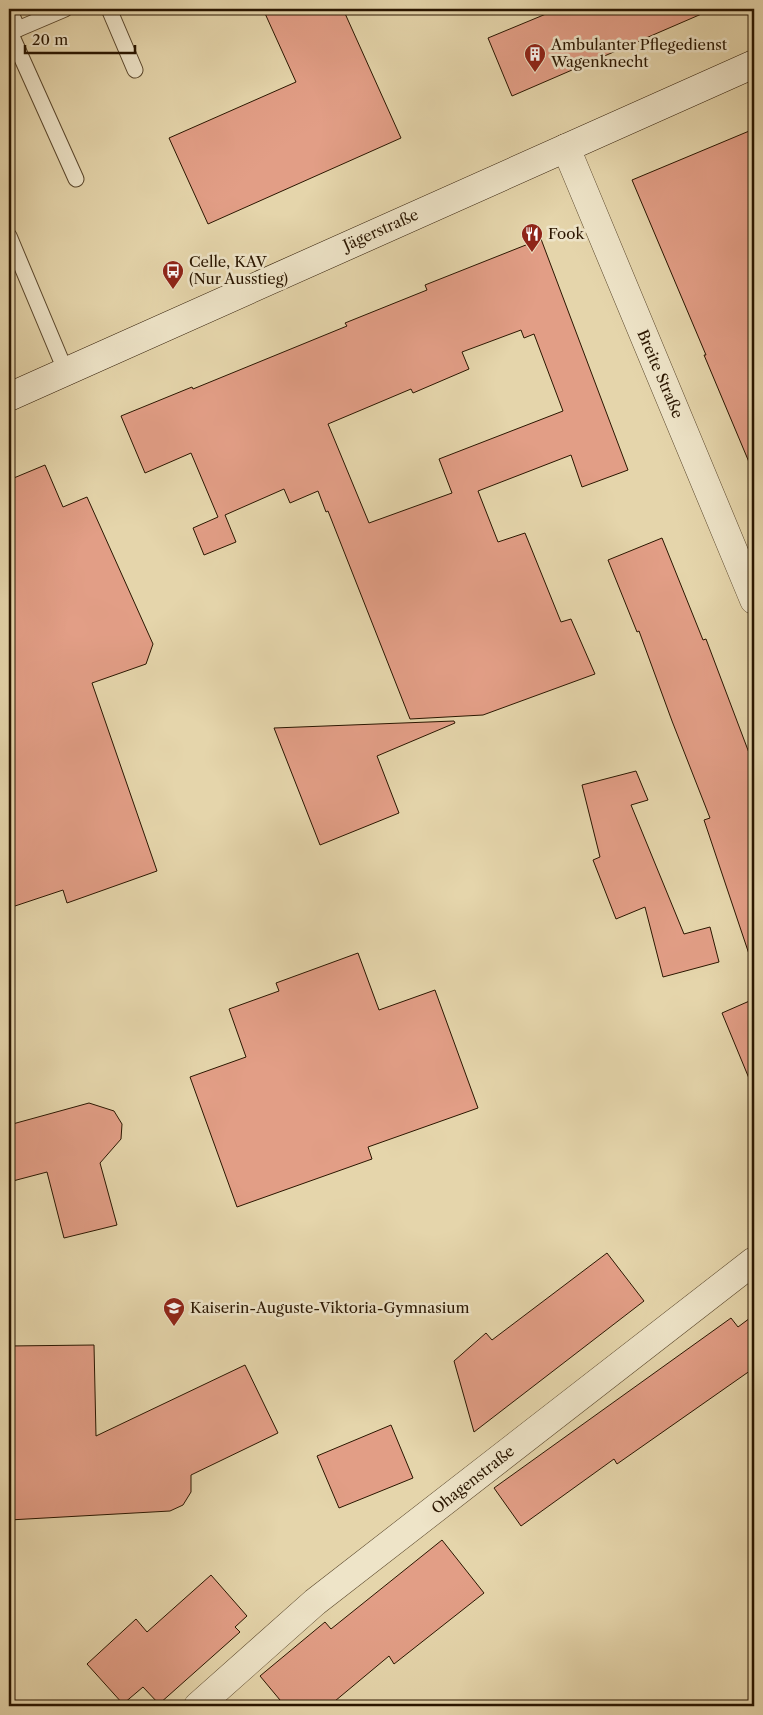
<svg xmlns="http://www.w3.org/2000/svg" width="763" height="1715" viewBox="0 0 763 1715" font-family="'Libre Caslon Text',serif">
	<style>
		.building { fill: #e29e86; stroke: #2a1600; fill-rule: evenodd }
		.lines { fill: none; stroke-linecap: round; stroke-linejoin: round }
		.lane-casing { stroke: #59462b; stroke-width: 17 }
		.street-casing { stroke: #59462b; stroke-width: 29 }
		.secondary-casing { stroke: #2a1600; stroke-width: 29 }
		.lane { stroke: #eee4c8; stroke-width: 15 }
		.street { stroke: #eee4c8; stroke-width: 28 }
		.secondary { stroke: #eee4c8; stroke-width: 28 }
		.labels { text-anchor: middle; stroke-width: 5; stroke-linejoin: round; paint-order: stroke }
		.poi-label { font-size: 15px; fill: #2a1600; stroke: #eee4c8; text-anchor: start }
		.street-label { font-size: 15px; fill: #2a1600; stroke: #eee4c8 }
	</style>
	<rect width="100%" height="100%" fill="#e5d5ab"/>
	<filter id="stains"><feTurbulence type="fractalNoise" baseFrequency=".004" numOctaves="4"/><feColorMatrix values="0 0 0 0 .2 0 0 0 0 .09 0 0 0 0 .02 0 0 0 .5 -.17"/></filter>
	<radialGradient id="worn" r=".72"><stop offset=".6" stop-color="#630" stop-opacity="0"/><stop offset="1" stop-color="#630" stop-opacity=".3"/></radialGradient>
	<g class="building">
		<polygon points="263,9 343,9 401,138 208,224 169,138 296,82"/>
		<polygon points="558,9 713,9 512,96 488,38"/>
		<polygon points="754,129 754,474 704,355 706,355 632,180"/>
		<path d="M541 239 628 470 582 487 571 455 478 491 498 542 525 533 561 622 571 619 595 674 483 715 410 719 328 511 326 512 318 491 290 503 284 489 225 515 236 542 204 555 193 528 218 517 191 453 145 473 121 416 192 387 193 389 347 326 345 323 427 290 425 285ZM521 330 524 338 534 334 563 411 439 459 452 493 369 523 328 424 411 389 413 393 469 369 462 352Z"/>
		<polygon points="45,465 63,507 87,497 153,644 146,664 92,683 157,871 67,903 63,890 9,908 9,480"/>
		<polygon points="662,538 703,640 706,639 754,766 754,953 749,954 704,820 710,818 672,721 639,631 637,632 608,560"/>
		<polygon points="454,721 455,723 377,756 399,813 320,845 274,728"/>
		<polygon points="636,771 648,800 631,805 684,934 710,927 719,962 663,977 645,907 616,919 593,860 600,857 582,785"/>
		<polygon points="358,953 379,1010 435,990 478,1108 368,1147 372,1159 237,1207 190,1077 246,1057 229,1009 279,991 276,983"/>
		<polygon points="754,999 754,1088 753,1088 722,1013"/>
		<polygon points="89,1103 114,1111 122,1124 121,1139 100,1163 117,1225 64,1238 47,1172 9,1182 9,1125"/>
		<polygon points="607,1253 644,1301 474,1432 454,1361 486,1333 492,1340"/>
		<polygon points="754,1315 754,1368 617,1464 614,1459 521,1526 494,1488 731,1318 738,1327"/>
		<polygon points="94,1345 96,1436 245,1365 278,1433 191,1475 191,1492 183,1505 170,1511 9,1520 9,1346"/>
		<polygon points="391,1425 413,1478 339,1508 317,1456"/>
		<polygon points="442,1540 484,1593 394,1664 389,1656 329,1706 285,1706 260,1676 325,1622 331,1629"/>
		<polygon points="211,1575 247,1616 235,1627 240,1632 159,1704 143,1687 123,1704 87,1664 136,1619 147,1632"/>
	</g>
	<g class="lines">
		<g class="lane-casing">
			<g id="lane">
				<polyline points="9,9 18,29 10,32"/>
				<polyline points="109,9 135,70"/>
				<polyline points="18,29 65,9"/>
				<polyline points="10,32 76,179"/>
				<polyline points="9,236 66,372"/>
			</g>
		</g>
		<g class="street-casing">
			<g id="street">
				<polyline points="566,148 754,600"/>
				<polyline points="198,1706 315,1602 754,1261"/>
			</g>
		</g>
		<g class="secondary-casing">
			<polyline id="secondary" points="9,397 754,64"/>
		</g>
		<use href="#lane" class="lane"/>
		<use href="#street" class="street"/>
		<use href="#secondary" class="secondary"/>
	</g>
	<defs>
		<g id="building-pin" transform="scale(1.125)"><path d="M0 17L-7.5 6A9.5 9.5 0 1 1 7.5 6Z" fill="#8f2418" stroke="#eee4c8"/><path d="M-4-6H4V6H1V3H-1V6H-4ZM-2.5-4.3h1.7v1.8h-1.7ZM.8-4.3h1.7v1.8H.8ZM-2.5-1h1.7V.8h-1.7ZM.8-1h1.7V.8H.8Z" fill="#fff"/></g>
		<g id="restaurant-pin" transform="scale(1.125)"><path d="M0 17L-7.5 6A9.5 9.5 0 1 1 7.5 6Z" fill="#8f2418" stroke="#eee4c8"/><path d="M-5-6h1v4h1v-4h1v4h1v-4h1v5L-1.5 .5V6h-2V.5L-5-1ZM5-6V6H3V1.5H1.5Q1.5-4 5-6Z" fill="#fff"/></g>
		<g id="bus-pin" transform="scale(1.125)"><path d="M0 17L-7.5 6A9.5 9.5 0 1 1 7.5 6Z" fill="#8f2418" stroke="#eee4c8"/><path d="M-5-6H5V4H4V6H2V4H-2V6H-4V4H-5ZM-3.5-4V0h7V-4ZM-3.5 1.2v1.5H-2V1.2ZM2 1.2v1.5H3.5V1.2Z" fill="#fff"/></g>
		<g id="school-pin" transform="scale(1.125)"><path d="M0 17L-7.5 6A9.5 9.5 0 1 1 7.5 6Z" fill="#8f2418" stroke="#eee4c8"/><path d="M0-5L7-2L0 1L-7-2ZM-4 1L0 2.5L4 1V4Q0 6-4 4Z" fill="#fff"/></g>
	</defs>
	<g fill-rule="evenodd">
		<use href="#building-pin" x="535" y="54"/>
		<use href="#restaurant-pin" x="532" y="234"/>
		<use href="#bus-pin" x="173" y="271"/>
		<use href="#school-pin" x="174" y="1308"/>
	</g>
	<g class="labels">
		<g class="poi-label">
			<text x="551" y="50">Ambulanter Pflegedienst<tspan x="551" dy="17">Wagenknecht</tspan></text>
			<text x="548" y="239">Fook</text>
			<text x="189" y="267">Celle, KAV<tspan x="189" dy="17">(Nur Ausstieg)</tspan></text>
			<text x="190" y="1313">Kaiserin-Auguste-Viktoria-Gymnasium</text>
		</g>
		<g class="street-label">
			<text transform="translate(381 230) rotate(-24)" y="5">Jägerstraße</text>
			<text transform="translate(660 374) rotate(67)" y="5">Breite Straße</text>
			<text transform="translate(473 1480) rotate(-38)" y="5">Ohagenstraße</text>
		</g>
	</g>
	<rect width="763" height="1715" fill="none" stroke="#e5d5ab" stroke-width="30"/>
	<rect x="10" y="10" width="743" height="1695" fill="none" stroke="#2a1600" stroke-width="2.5"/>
	<rect x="15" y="15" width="733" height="1685" fill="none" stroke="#2a1600"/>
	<path d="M25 45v8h110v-8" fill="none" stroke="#2a1600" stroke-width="2.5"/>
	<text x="32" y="45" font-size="15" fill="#2a1600" stroke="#eee4c8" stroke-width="4" paint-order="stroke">20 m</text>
	<rect width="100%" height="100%" filter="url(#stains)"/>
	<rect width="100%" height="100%" fill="url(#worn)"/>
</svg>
